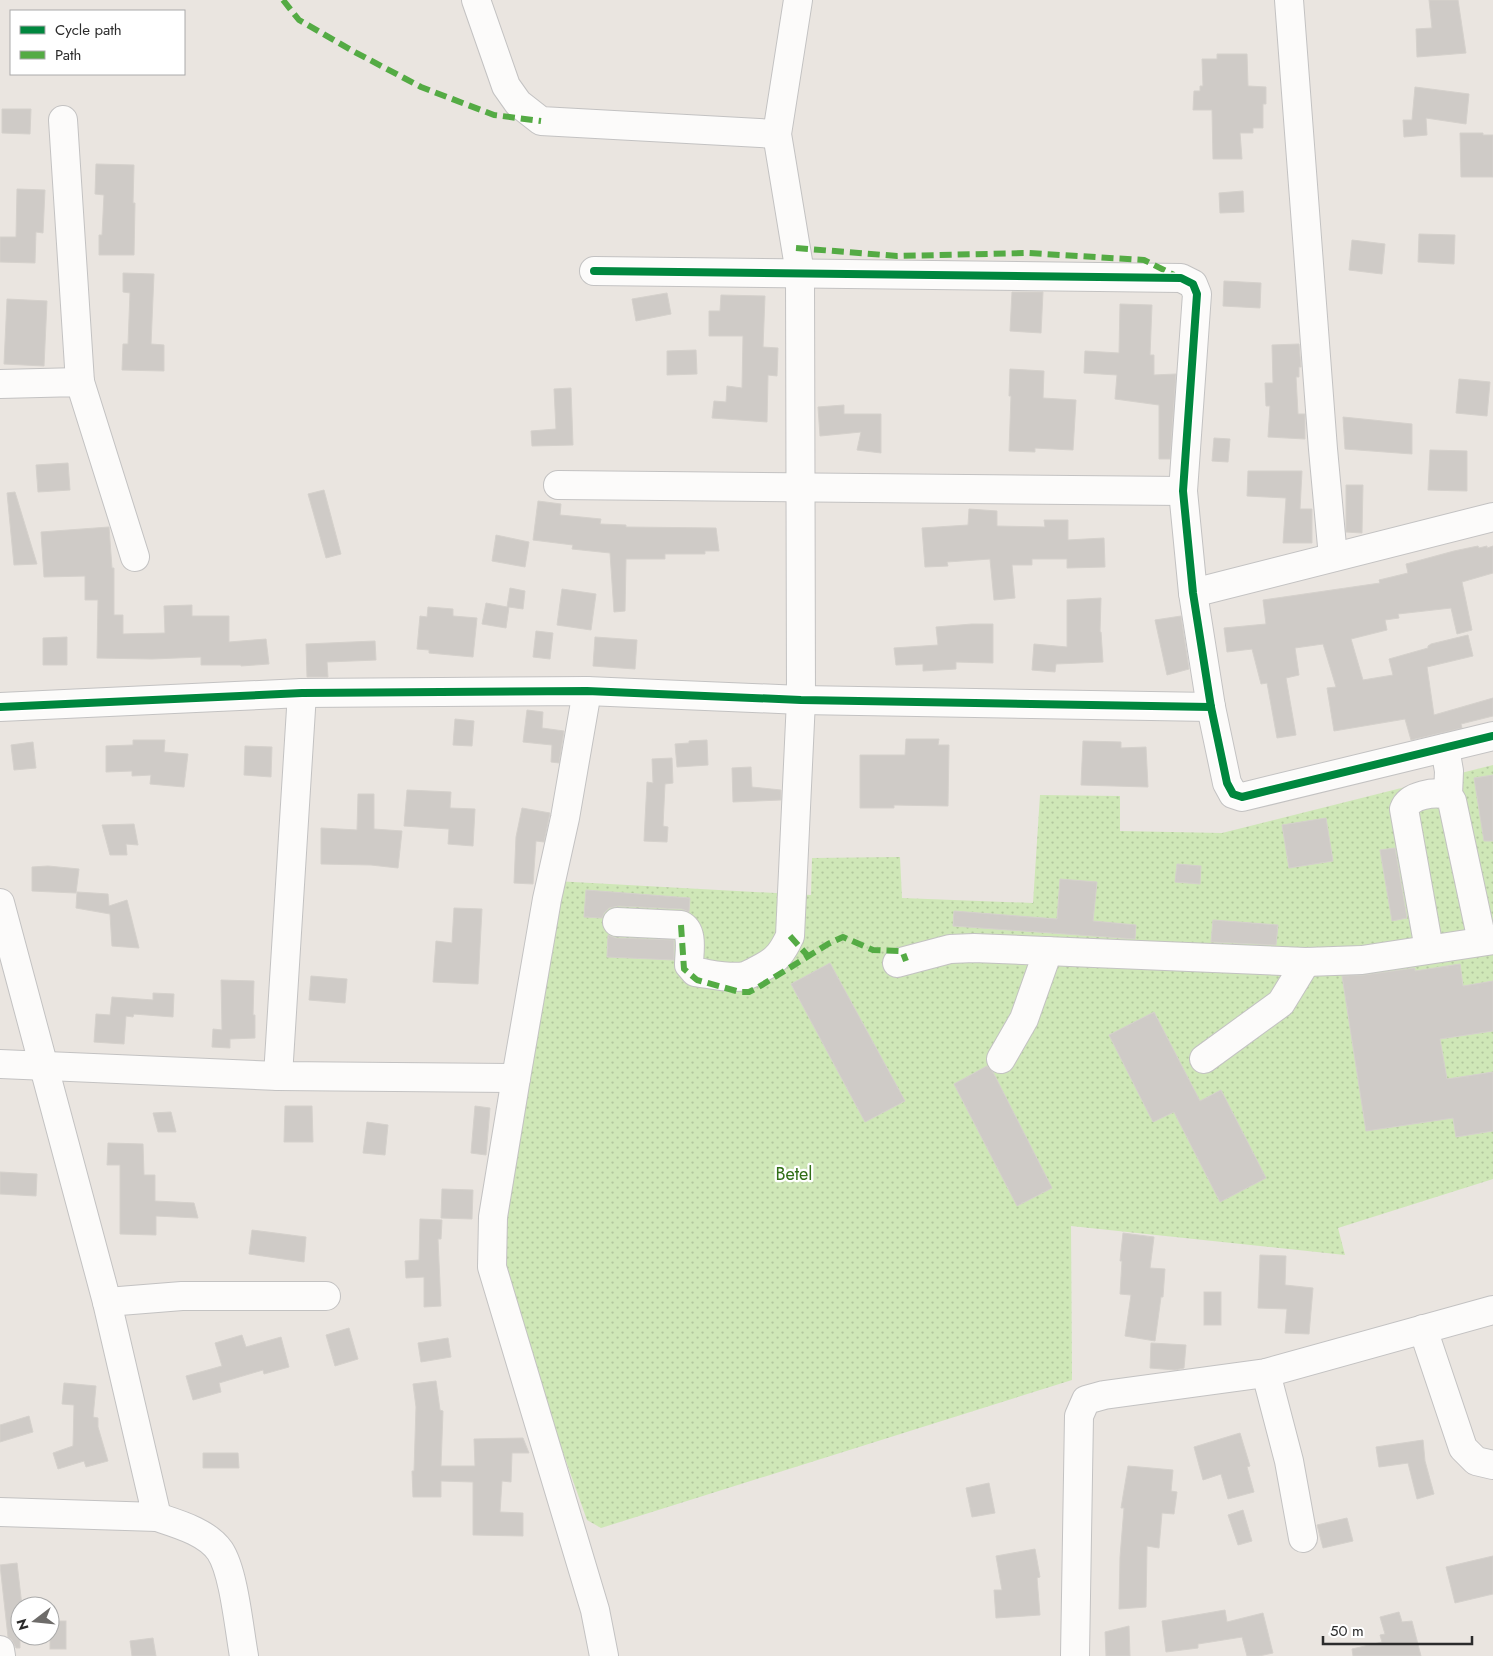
<svg xmlns="http://www.w3.org/2000/svg" width="1493" height="1656" viewBox="0 0 1493 1656" font-family="Jost,sans-serif">
	<style>
		.park { fill: url(#park-dots) }
		.building { fill: #cfcbc7; stroke: #d5d1cc }
		.lines { fill: none; stroke-linecap: round; stroke-linejoin: round }
		.minor-casing { stroke: #c3c2c2; stroke-width: 30 }
		.minor { stroke: #fcfbfa; stroke-width: 28 }
		.quiet { stroke: #54ab44; stroke-width: 6; stroke-dasharray: 12 6; stroke-linecap: butt }
		.cycleway-casing { stroke: #fff; stroke-width: 11 }
		.cycleway { stroke: #00873e; stroke-width: 8 }
		.labels { text-anchor: middle; stroke-width: 4.5; stroke-linejoin: round; paint-order: stroke }
		.park-label { font-size: 18px; fill: #306e16; stroke: #fff }
	</style>
	<defs>
		<pattern id="park-dots" width="8" height="8" patternUnits="userSpaceOnUse" patternTransform="scale(1.25)"><rect width="8" height="8" fill="#cfe7b7"/><path d="M2 2h.1M6 6h.1" fill="none" stroke="#b2c69e" stroke-width="1.8" stroke-linecap="round"/></pattern>
	</defs>
	<rect width="100%" height="100%" fill="#eae5e0"/>
	<polygon class="park" points="1493,765 1493,1179 1338,1228 1345,1255 1071,1226 1072,1380 601,1528 587,1520 497,1267 555,881 811,895 812,858 900,857 902,898 1033,903 1040,795 1120,796 1120,831 1222,833"/>
	<g class="building">
		<polygon points="1429,0 1458,0 1466,53 1417,57 1416,29 1432,28"/>
		<polygon points="1217,54 1247,54 1248,86 1266,87 1266,104 1263,104 1263,128 1253,128 1253,133 1240,133 1242,159 1213,159 1212,110 1193,110 1194,91 1200,91 1200,86 1203,86 1202,59 1217,59"/>
		<polygon points="1415,87 1469,94 1466,124 1426,118 1427,135 1404,137 1403,120 1412,120"/>
		<polygon points="2,109 31,109 30,134 2,133"/>
		<polygon points="1460,133 1483,133 1483,135 1493,135 1493,177 1461,177"/>
		<polygon points="96,164 134,165 133,203 135,203 134,255 99,255 99,235 102,235 104,195 95,194"/>
		<polygon points="17,189 45,190 43,233 36,232 35,263 0,262 0,237 16,237"/>
		<polygon points="1243,191 1244,212 1220,213 1219,193"/>
		<polygon points="1419,234 1455,235 1454,264 1418,262"/>
		<polygon points="1352,240 1385,244 1382,274 1349,270"/>
		<polygon points="123,273 154,274 151,344 164,345 164,371 122,370 123,344 128,344 130,293 123,292"/>
		<polygon points="1224,281 1261,283 1260,308 1223,306"/>
		<polygon points="1012,292 1043,292 1041,333 1010,331"/>
		<polygon points="667,293 671,314 636,321 632,299"/>
		<polygon points="721,295 765,296 763,347 778,348 777,376 768,375 767,422 712,418 714,401 726,402 727,386 742,388 743,336 709,336 709,311 720,311"/>
		<polygon points="7,299 47,301 44,366 4,364"/>
		<polygon points="1120,304 1152,305 1150,355 1154,355 1154,375 1176,374 1170,459 1159,459 1159,405 1115,399 1117,375 1084,373 1085,351 1119,353"/>
		<polygon points="1299,344 1301,367 1299,367 1299,377 1296,377 1298,414 1305,414 1305,439 1268,437 1270,406 1266,406 1265,383 1273,383 1272,345"/>
		<polygon points="696,350 697,374 667,375 667,351"/>
		<polygon points="1010,369 1044,371 1043,398 1076,400 1073,450 1035,448 1035,452 1009,451 1011,396 1009,396"/>
		<polygon points="1459,379 1490,382 1487,416 1456,413"/>
		<polygon points="571,388 573,445 532,446 531,431 556,429 554,389"/>
		<polygon points="844,405 844,414 881,414 881,453 857,450 861,432 820,436 818,407"/>
		<polygon points="1343,417 1412,424 1412,454 1345,449"/>
		<polygon points="1214,438 1230,439 1228,462 1212,461"/>
		<polygon points="1430,450 1467,451 1467,491 1428,490"/>
		<polygon points="68,463 70,490 38,492 36,465"/>
		<polygon points="1248,471 1302,471 1300,509 1312,509 1312,543 1283,543 1286,498 1247,496"/>
		<polygon points="1346,485 1363,485 1362,533 1346,532"/>
		<polygon points="324,490 341,554 326,558 308,494"/>
		<polygon points="15,492 37,564 14,565 7,493"/>
		<polygon points="538,501 561,504 560,515 601,519 600,524 626,525 626,527 716,528 719,551 705,551 705,554 665,554 665,559 626,559 625,611 614,612 610,553 572,549 573,545 533,540"/>
		<polygon points="969,509 997,511 997,526 1045,527 1044,520 1068,520 1068,540 1104,538 1105,567 1067,568 1067,559 1032,559 1032,565 1012,565 1015,598 994,600 990,559 947,562 948,566 925,567 922,528 968,525"/>
		<polygon points="109,527 112,568 114,568 114,615 123,615 123,634 165,633 164,606 192,605 192,616 229,616 229,642 266,639 269,664 241,666 241,665 201,665 201,657 152,659 97,658 98,600 85,600 85,576 44,577 41,532"/>
		<polygon points="496,535 529,542 525,567 492,561"/>
		<polygon points="1478,546 1479,548 1487,546 1487,548 1493,546 1493,573 1462,582 1472,630 1457,634 1451,608 1398,614 1399,618 1385,620 1387,630 1351,639 1363,680 1393,675 1389,659 1428,648 1428,646 1431,644 1468,635 1473,656 1427,667 1434,715 1493,698 1493,716 1461,724 1462,728 1411,740 1405,719 1334,731 1327,688 1336,687 1323,644 1295,648 1299,675 1286,678 1296,735 1277,738 1267,683 1261,684 1252,649 1227,652 1224,628 1266,624 1263,600 1380,583 1379,580 1408,573 1406,564 1454,551"/>
		<polygon points="510,588 525,591 523,609 509,607 506,628 482,624 486,603 507,607"/>
		<polygon points="562,589 596,594 591,630 557,625"/>
		<polygon points="1101,598 1100,632 1101,632 1103,662 1056,664 1055,672 1032,670 1034,644 1067,647 1067,600"/>
		<polygon points="428,607 453,609 453,616 477,618 473,657 429,653 429,650 417,649 420,616 427,617"/>
		<polygon points="1181,616 1189,669 1167,675 1155,620"/>
		<polygon points="972,624 993,624 993,663 956,662 956,669 923,671 923,664 896,665 894,648 938,645 936,627"/>
		<polygon points="536,631 553,633 550,659 533,657"/>
		<polygon points="67,637 67,665 43,665 43,638"/>
		<polygon points="595,637 637,640 635,669 593,666"/>
		<polygon points="375,641 376,660 327,662 328,677 307,677 306,644"/>
		<polygon points="527,710 543,712 542,728 564,731 559,763 551,762 552,745 523,742"/>
		<polygon points="455,719 474,721 472,746 453,745"/>
		<polygon points="906,739 939,739 938,745 949,745 948,806 894,805 894,808 860,808 860,755 905,755"/>
		<polygon points="133,740 165,740 164,752 188,754 184,787 150,784 151,775 132,776 132,771 106,772 106,746 133,745"/>
		<polygon points="707,740 708,765 677,767 675,744 689,743 689,741"/>
		<polygon points="1083,741 1121,742 1121,748 1146,747 1148,787 1081,785"/>
		<polygon points="33,742 36,768 14,770 11,745"/>
		<polygon points="245,746 272,747 271,777 244,775"/>
		<polygon points="672,758 673,783 665,784 663,826 668,827 667,842 644,841 647,782 653,783 652,759"/>
		<polygon points="751,767 752,787 781,790 781,800 733,802 732,768"/>
		<polygon points="1493,775 1493,841 1484,841 1474,778"/>
		<polygon points="407,790 451,792 450,808 475,809 473,846 448,844 449,829 404,826"/>
		<polygon points="358,794 374,794 374,829 402,831 398,868 371,865 321,864 321,828 357,830"/>
		<polygon points="522,808 550,813 544,842 536,841 533,884 514,883 516,837"/>
		<polygon points="1326,818 1333,861 1289,868 1282,825"/>
		<polygon points="134,824 138,845 126,844 127,855 110,855 102,825"/>
		<polygon points="1395,848 1407,918 1392,921 1380,850"/>
		<polygon points="1177,864 1201,866 1200,884 1175,882"/>
		<polygon points="48,866 79,869 76,893 32,891 32,867"/>
		<polygon points="1060,879 1097,882 1093,921 1136,925 1135,939 953,926 954,911 1057,919"/>
		<polygon points="586,890 690,898 689,912 682,909 618,906 609,908 604,913 602,918 584,917"/>
		<polygon points="77,892 108,894 109,906 127,900 139,948 112,946 110,914 76,908"/>
		<polygon points="454,908 482,909 478,984 433,982 436,941 452,943"/>
		<polygon points="1213,920 1278,925 1276,945 1211,942"/>
		<polygon points="608,935 616,938 674,940 674,960 607,957"/>
		<polygon points="830,963 905,1101 865,1122 791,984"/>
		<polygon points="1460,964 1463,986 1493,981 1493,1031 1440,1039 1447,1079 1493,1072 1493,1131 1456,1137 1453,1118 1366,1131 1342,976 1364,975 1415,968 1415,971"/>
		<polygon points="311,976 347,979 345,1003 309,1000"/>
		<polygon points="221,980 254,981 253,1015 255,1015 255,1038 230,1039 230,1048 212,1047 213,1029 222,1030"/>
		<polygon points="153,993 174,994 173,1017 134,1014 133,1017 126,1016 124,1044 94,1042 96,1014 110,1015 112,997 153,1000"/>
		<polygon points="1154,1012 1200,1101 1221,1090 1266,1178 1220,1202 1174,1112 1153,1122 1109,1035"/>
		<polygon points="987,1066 993,1072 1052,1188 1017,1206 954,1084"/>
		<polygon points="285,1106 312,1106 313,1142 284,1142"/>
		<polygon points="475,1106 490,1108 486,1155 471,1153"/>
		<polygon points="171,1112 176,1132 158,1132 153,1113"/>
		<polygon points="367,1122 388,1125 385,1155 363,1153"/>
		<polygon points="108,1143 143,1144 144,1175 155,1175 155,1201 194,1203 198,1218 156,1216 156,1235 120,1234 120,1165 107,1165"/>
		<polygon points="0,1172 37,1174 36,1196 0,1194"/>
		<polygon points="442,1189 473,1190 472,1219 441,1218"/>
		<polygon points="420,1219 442,1220 441,1239 438,1239 441,1306 424,1307 424,1277 406,1278 405,1261 419,1260"/>
		<polygon points="252,1230 306,1237 304,1262 249,1254"/>
		<polygon points="1123,1233 1154,1237 1150,1268 1165,1269 1163,1297 1161,1297 1155,1341 1125,1336 1131,1295 1120,1294 1122,1261 1120,1261"/>
		<polygon points="1260,1255 1286,1256 1285,1285 1313,1288 1309,1334 1285,1333 1287,1309 1258,1308"/>
		<rect x="1204" y="1292" width="17" height="33"/>
		<polygon points="349,1328 358,1359 335,1366 326,1335"/>
		<polygon points="242,1335 246,1347 281,1337 289,1367 264,1374 263,1370 219,1383 221,1392 193,1400 186,1376 222,1366 215,1343"/>
		<polygon points="448,1338 451,1357 421,1362 418,1343"/>
		<polygon points="1151,1343 1186,1345 1184,1368 1175,1370 1150,1368"/>
		<polygon points="436,1381 440,1410 443,1411 441,1466 475,1466 474,1439 523,1438 529,1453 512,1453 511,1482 502,1481 500,1512 523,1513 523,1536 473,1535 473,1482 441,1481 441,1497 413,1497 412,1471 414,1471 416,1407 413,1384"/>
		<polygon points="64,1383 96,1386 93,1417 98,1418 98,1427 108,1461 86,1467 84,1461 58,1469 53,1453 73,1446 74,1405 62,1404"/>
		<polygon points="29,1416 33,1432 0,1442 0,1425"/>
		<polygon points="1240,1433 1250,1466 1247,1467 1254,1492 1228,1499 1221,1474 1203,1480 1194,1447"/>
		<polygon points="1423,1440 1425,1461 1434,1494 1417,1499 1408,1463 1379,1467 1376,1447"/>
		<polygon points="203,1453 238,1453 239,1468 203,1468"/>
		<polygon points="1128,1466 1173,1470 1171,1491 1177,1492 1174,1514 1162,1513 1159,1548 1147,1546 1146,1607 1119,1609 1120,1557 1124,1508 1121,1508"/>
		<polygon points="989,1483 995,1513 972,1517 966,1488"/>
		<polygon points="1243,1510 1252,1541 1238,1545 1228,1515"/>
		<polygon points="1347,1518 1353,1541 1323,1548 1317,1525"/>
		<polygon points="1035,1549 1040,1577 1037,1578 1040,1615 996,1618 994,1590 1002,1590 996,1556"/>
		<polygon points="1493,1556 1493,1594 1455,1603 1446,1567"/>
		<polygon points="17,1563 22,1606 20,1606 20,1648 16,1648 12,1640 8,1637 0,1565"/>
		<polygon points="1225,1610 1227,1622 1263,1613 1273,1653 1259,1656 1247,1656 1242,1637 1198,1644 1198,1648 1166,1652 1162,1621"/>
		<polygon points="1399,1612 1402,1622 1412,1621 1421,1656 1353,1656 1352,1649 1382,1642 1380,1635 1385,1634 1380,1617"/>
		<rect x="50" y="1621" width="16" height="28"/>
		<polygon points="1129,1626 1130,1656 1106,1656 1105,1632"/>
		<polygon points="153,1638 156,1656 132,1656 130,1641"/>
	</g>
	<g class="lines">
		<g class="minor-casing">
			<g id="minor">
				<polyline points="476,0 506,86 518,103 541,121 777,134"/>
				<polyline points="1289,0 1323,449 1333,557"/>
				<polyline points="63,120 80,382"/>
				<polyline points="594,271 1181,278 1193,284 1197,294 1183,491 1193,593 1211,707 1227,783 1233,794 1242,797 1493,736"/>
				<polyline points="0,384 80,382 135,557"/>
				<polyline points="558,485 1183,491"/>
				<polyline points="1193,593 1493,517"/>
				<polyline points="0,707 302,693 587,691 801,700 1211,707"/>
				<polyline points="1445,748 1449,771 1448,795"/>
				<polyline points="0,903 107,1302 157,1517 0,1512"/>
				<path d="M617 922 681 925C694 931 689 952 689 965L695 972C711 974 729 979 745 976 751 974 757 970 763 967 777 960 783 951 790 936L801 700 800 273 777 134 798 0"/>
				<path d="M1429 949 1404 809C1409 795 1435 791 1448 795L1452 801 1482 941"/>
				<polyline points="897,963 950,949 974,948 1306,962 1362,960 1493,940"/>
				<polyline points="1001,1059 1024,1019 1048,951"/>
				<polyline points="1204,1059 1281,1003 1306,962"/>
				<polyline points="0,1064 278,1076 516,1078 547,899 565,818 587,691"/>
				<polyline points="278,1076 302,693"/>
				<polyline points="516,1078 493,1217 492,1267 595,1610 604,1656"/>
				<polyline points="107,1302 182,1296 326,1296"/>
				<polyline points="1423,1329 1463,1448 1476,1461 1493,1465"/>
				<polyline points="1266,1373 1289,1461 1303,1538"/>
				<path d="M157 1517C178 1524 207 1532 220 1551 234 1572 239 1629 244 1656"/>
				<polyline points="0,1650 1,1656"/>
				<polyline points="1075,1656 1079,1416 1086,1400 1104,1395 1266,1373 1493,1310"/>
			</g>
		</g>
		<use href="#minor" class="minor"/>
		<g class="quiet">
			<polyline points="283,0 299,20 351,50 421,87 494,115 541,121"/>
			<polyline points="796,248 897,256 1028,253 1144,260 1174,275"/>
			<polyline points="681,925 684,969 697,980 740,992 749,992 757,988 828,944 843,937 873,950 899,951 903,953 906,961"/>
			<polyline points="790,936 808,956"/>
		</g>
		<g class="cycleway-casing">
			<g id="cycleway">
				<polyline points="594,271 1181,278 1193,284 1197,294 1183,491 1193,593 1211,707 1227,783 1233,794 1242,797 1493,736"/>
				<polyline points="0,707 302,693 587,691 801,700 1211,707"/>
			</g>
		</g>
		<use href="#cycleway" class="cycleway"/>
	</g>
	<g class="labels">
		<g class="park-label">
			<text x="794" y="1180">Betel</text>
		</g>
	</g>
	<rect x="10" y="10" width="175" height="65" fill="#ffffff" stroke="#aaaaaa"/>
	<rect x="20" y="26" width="25" height="8" fill="#00873e" stroke="#aaaaaa"/>
	<text x="55" y="35" font-size="15" fill="#2b2b2b">Cycle path</text>
	<rect x="20" y="51" width="25" height="8" fill="#54ab44" stroke="#aaaaaa"/>
	<text x="55" y="60" font-size="15" fill="#2b2b2b">Path</text>
	<g transform="translate(35 1621) rotate(254)"><circle r="24" fill="#ffffff" stroke="#aaaaaa"/>
	<path d="M0-4L9 19L0 12L-9 19Z" fill="#6e6c6a"/>
	<text y="-8" font-size="14" font-weight="bold" text-anchor="middle" fill="#2b2b2b">N</text>
	</g>
	<path d="M1323 1636v8h149v-8" fill="none" stroke="#2b2b2b" stroke-width="2.5"/>
	<text x="1330" y="1636" font-size="15" fill="#2b2b2b" stroke="#ffffff" stroke-width="4" paint-order="stroke">50 m</text>
</svg>
